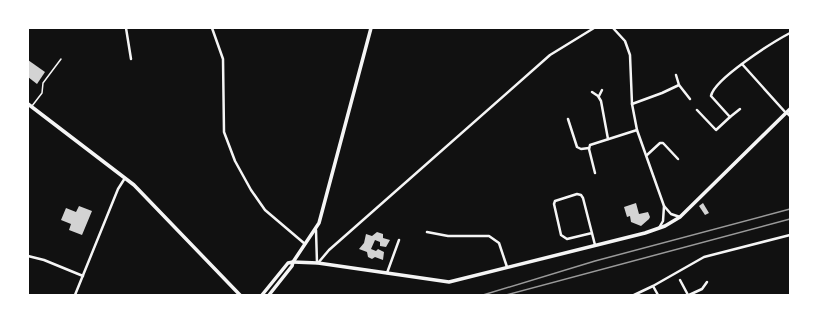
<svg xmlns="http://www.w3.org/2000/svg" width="818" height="323" viewBox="0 0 818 323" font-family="Commissioner,sans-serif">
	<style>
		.building { fill: #d3d3d3 }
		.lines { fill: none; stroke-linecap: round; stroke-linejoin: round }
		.service { stroke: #f5f5f5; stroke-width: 1.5 }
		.minor { stroke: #f5f5f5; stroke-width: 2.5 }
		.tertiary { stroke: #f5f5f5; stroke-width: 3.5 }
		.secondary { stroke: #f5f5f5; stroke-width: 3.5 }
		.rail { stroke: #9a9a9a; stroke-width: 1.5 }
	</style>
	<rect width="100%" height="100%" fill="#111"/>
	<g class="building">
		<polygon points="28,60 45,72 37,84 28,77"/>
		<polygon points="636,203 639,214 648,212 650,217 649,219 641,226 631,222 630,216 627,217 624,207"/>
		<polygon points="703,203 709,213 705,215 699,206"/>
		<polygon points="79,206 92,211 82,235 69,230 71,224 61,220 66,208 76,212"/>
		<polygon points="377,232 383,234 383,238 390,240 386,247 380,246 380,242 375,240 371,249 376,251 378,249 384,252 383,260 375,257 372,259 368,257 367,252 359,249 364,243 366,234 372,236"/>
	</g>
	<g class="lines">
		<polyline class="service" points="32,106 42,93 43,83 61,59"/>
		<g class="minor">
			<polyline points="126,28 131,59"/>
			<polyline points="212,28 223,59 224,132 235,161 251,190 265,210 305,244"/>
			<polyline points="613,28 625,41 630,55 632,104 637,130 664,206 663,221 659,228"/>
			<polyline points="742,64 786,113"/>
			<polyline points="676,75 679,85 690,99"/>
			<polyline points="592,92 598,96 601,101 608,139"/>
			<polyline points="599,96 602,90"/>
			<polyline points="632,104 662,93 679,85"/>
			<path d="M697 110 716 130 730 117 711 96C714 79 773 42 790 33"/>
			<polyline points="787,113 790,116"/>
			<polyline points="730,117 740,109"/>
			<polyline points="568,119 577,147 581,149 589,148"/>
			<polyline points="647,155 660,143 663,143 678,159"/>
			<polyline points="595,173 589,149 590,145 637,130"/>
			<polyline points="664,206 671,214 680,217"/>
			<polyline points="316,230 317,263"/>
			<polyline points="427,232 448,236 489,236 499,243 507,267"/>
			<polyline points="592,233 567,239 561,235 554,204 555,201 577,194 581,195 583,198 595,245"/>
			<polyline points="28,256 44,260 83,276"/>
			<polyline points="318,263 329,250 550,55 594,28"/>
			<polyline points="387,273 399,240"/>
			<polyline points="680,280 688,295"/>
			<polyline points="653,286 658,295"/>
			<polyline points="75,295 118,189 125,178"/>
			<polyline points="634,295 653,286 704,257 790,235"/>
			<polyline points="689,295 702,289 707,282"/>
		</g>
		<g class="tertiary">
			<polyline points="28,104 134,185 240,295"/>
			<polyline points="293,262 318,263 449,282 645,233 665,226 680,217 790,109"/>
		</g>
		<g class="secondary">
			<polyline points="262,295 288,263 293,262"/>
			<polyline points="269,295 292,266 293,262 319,223 371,28"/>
		</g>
		<g class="rail">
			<polyline points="483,295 595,261 790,209"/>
			<polyline points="506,295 790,219"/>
		</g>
	</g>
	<rect width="818" height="323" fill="none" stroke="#ffffff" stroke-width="58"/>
</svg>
